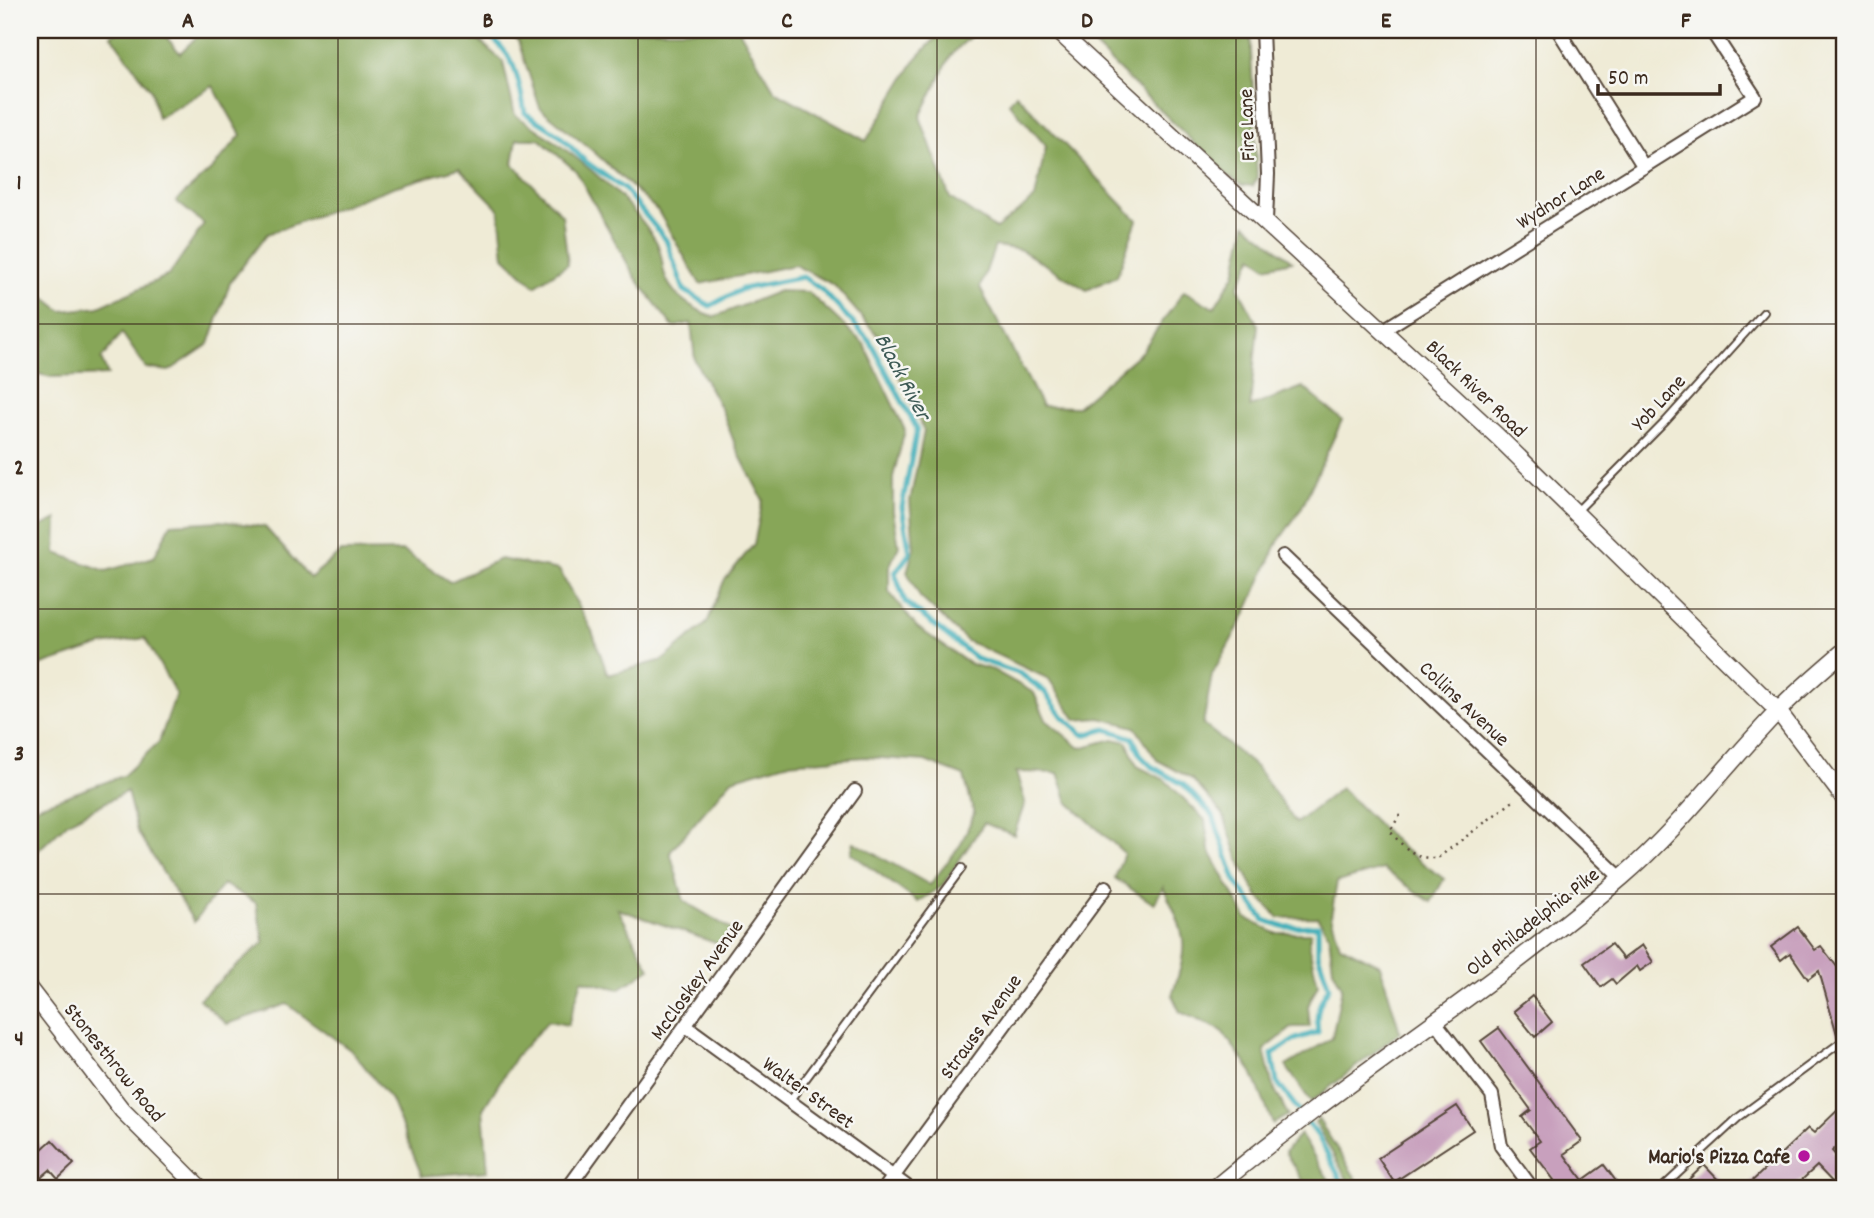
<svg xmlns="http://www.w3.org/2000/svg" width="1874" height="1218" viewBox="0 0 1874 1218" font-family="Dekko,sans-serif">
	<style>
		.forest { fill: #87a659; stroke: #61683c; stroke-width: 2 }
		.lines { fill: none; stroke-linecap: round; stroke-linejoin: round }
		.stream { stroke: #3fafb9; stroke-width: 5 }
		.building { fill: #c8a0bd }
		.service-casing { stroke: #56473a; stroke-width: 10 }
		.minor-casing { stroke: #56473a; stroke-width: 16 }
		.tertiary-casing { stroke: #56473a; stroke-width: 19 }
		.path { stroke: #56473a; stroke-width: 2.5; stroke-dasharray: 2 5; stroke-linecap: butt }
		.service { stroke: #fff; stroke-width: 6 }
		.minor { stroke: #fff; stroke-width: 12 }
		.tertiary { stroke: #fff; stroke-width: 16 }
		.grid { fill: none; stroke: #3b2a1e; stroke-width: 2; stroke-opacity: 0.55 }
		.poi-dot { fill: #b5179e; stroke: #f6f6f2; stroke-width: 2.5 }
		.labels { text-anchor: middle; stroke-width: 5; stroke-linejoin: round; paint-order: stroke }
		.street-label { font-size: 21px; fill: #3b2a1e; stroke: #f6f6f2 }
		.poi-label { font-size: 21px; font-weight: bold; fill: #3b2a1e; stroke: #f6f6f2; text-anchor: end }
		.water-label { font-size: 23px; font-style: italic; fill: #3c5954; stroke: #f6f6f2 }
		.neatline { fill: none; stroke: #3b2a1e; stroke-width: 2.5 }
		.grid-label { font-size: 23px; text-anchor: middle; font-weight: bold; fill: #3b2a1e }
	</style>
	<rect width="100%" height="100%" fill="#f6f6f2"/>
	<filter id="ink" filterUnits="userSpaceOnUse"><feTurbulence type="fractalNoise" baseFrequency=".0143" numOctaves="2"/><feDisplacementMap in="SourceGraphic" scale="14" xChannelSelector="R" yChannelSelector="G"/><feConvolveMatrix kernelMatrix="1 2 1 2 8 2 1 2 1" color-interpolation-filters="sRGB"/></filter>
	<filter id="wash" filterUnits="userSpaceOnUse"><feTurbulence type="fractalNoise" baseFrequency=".00686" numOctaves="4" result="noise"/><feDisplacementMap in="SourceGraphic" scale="28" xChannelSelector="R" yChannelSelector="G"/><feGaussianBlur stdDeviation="1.57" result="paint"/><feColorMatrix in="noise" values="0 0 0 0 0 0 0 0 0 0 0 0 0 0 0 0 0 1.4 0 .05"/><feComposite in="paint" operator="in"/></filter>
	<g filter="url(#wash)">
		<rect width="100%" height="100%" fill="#efebd6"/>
		<g class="forest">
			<path d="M121 30H160L180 53 204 30H468L503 62 515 115C560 142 629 196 656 241 661 249 662 263 664 272 670 296 693 309 714 317L779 291 808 292 864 344 905 430 893 477V512L899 546 889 567V592L917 627 970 664 993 670 1034 693 1046 720 1080 748 1113 739 1127 742 1137 766 1165 780 1205 820 1209 850 1246 918 1275 933H1311L1309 947 1318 984 1308 1006 1310 1027H1293L1264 1050 1272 1084 1288 1115 1273 1124 1252 1072 1221 1030 1180 1012 1172 995C1190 944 1186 934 1163 887L1154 904 1115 878 1124 853 1068 802 1058 773 1016 772 1025 802 1014 835 984 823 942 886 918 902 851 853 854 842 930 885 961 844 974 814 964 776 925 761 865 757 786 763 732 779 670 852 684 901 732 930 724 946 618 909 650 969 619 989 582 980 568 1025 548 1021 516 1056 483 1109 488 1171 422 1176 391 1100 353 1052 287 1004 227 1024 199 999 264 942 256 903 223 884 194 922 137 831 127 791 68 822 30 858V809L123 776 159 742 176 694 145 638 102 645 30 669V532L57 519 56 553 106 571 154 557 171 524 221 521 265 527 310 578 341 552 403 551 450 582 500 559 559 570 592 631 608 675 663 660 707 623 724 581 754 544 763 500 738 452 722 411 695 361 691 323 673 327 635 277 576 171 539 139H517L513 164 562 215 568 264 535 286 504 257 499 209 459 168 393 187 267 234 230 283 209 344 169 371 146 368 122 333 101 359 108 375 51 377 30 372V286L62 311 99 307 169 275 204 224 176 201 213 168 241 135 213 86 158 118 151 90 111 35Z"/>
			<polygon points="503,30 739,30 775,91 866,141 916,59 943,30 977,30 951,55 920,117 950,198 996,229 1035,198 1046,146 1009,103 1016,94 1137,220 1117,276 1087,290 1021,250 995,246 980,288 1042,406 1077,407 1142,351 1184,291 1214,308 1235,274 1246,224 1292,261 1266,267 1253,256 1238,287 1258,325 1250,407 1303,387 1342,420 1301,509 1278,542 1246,613 1212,675 1203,724 1257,768 1296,823 1341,788 1401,847 1444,879 1431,902 1383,869 1337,882 1331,916 1340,945 1380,965 1400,1032 1311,1102 1286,1066 1332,1038 1342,987 1333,969 1329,935 1317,917 1279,918 1257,895 1239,860 1223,814 1192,779 1157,760 1135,727 1100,718 1076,720 1049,679 967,641 920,597 907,572 914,548 910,501 924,431 885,344 834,285 795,265 700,284 658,211 594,152 540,108 518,41"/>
			<polygon points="1078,30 1250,30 1257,178 1253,186 1242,185 1228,176"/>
			<polygon points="1318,1119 1362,1188 1352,1188 1315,1122"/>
			<polygon points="1300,1134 1334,1188 1307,1188 1285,1152"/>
		</g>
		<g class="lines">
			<path class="stream" d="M482 30C515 52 518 76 525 113L558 134 585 161 625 190 666 240 684 290 710 306 742 289 803 277 822 290 870 341 917 429 902 507 910 553 895 573 905 602 977 659 1021 674 1044 691 1063 717 1084 735 1106 729 1133 738 1141 756 1151 766 1184 785 1213 816 1236 882 1264 920 1284 927 1318 926V954L1329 987C1319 1002 1315 1014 1318 1032L1296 1039 1272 1054 1277 1082 1318 1136 1345 1188"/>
		</g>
		<g id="blocks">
			<g class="building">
				<polygon points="1798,927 1815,950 1821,946 1844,976 1844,1034 1838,1038 1819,971 1808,979 1790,953 1781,960 1771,947"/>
				<polygon points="1611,944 1623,959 1642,945 1653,962 1640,971 1637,966 1616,984 1612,979 1601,987 1584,963"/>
				<polygon points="1532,996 1552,1022 1535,1037 1514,1011"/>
				<polygon points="1499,1028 1582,1141 1564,1154 1583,1180 1604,1165 1621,1188 1542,1188 1554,1180 1530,1148 1540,1141 1522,1117 1531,1110 1481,1041"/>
				<polygon points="1844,1104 1844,1140 1832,1151 1844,1165 1844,1188 1838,1188 1817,1166 1793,1188 1745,1188 1808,1128 1814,1133"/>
				<polygon points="1457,1106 1473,1130 1394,1182 1378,1158"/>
				<polygon points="30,1134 42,1149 52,1140 74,1164 58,1179 50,1170 30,1187"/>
				<polygon points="1704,1165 1726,1188 1680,1188"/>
			</g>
		</g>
	</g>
	<g filter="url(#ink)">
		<use href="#blocks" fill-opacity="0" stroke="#56473a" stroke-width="2"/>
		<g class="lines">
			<g class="service-casing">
				<g id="service">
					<polyline points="1576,512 1666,421 1764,312"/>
					<polyline points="790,1100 962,868"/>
					<polyline points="1662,1188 1739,1117 1844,1040"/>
				</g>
			</g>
			<g class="minor-casing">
				<g id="minor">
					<polyline points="1262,30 1268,174 1266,220"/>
					<polyline points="1558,30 1644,167"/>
					<polyline points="1385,329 1755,97 1711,30"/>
					<polyline points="1283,556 1621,878"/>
					<polyline points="1436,1023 1492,1095 1501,1146 1532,1188"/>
					<polyline points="686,1026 909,1188"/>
					<polyline points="568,1188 855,791"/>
					<polyline points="885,1188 1106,887"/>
				</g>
			</g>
			<g class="tertiary-casing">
				<g id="tertiary">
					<polyline points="1057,30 1497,436 1778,711 1844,798"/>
					<polyline points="30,990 122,1110 200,1188"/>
					<path d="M1215 1188C1346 1079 1492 988 1622 877 1680 827 1725 766 1778 711 1798 690 1822 670 1844 651"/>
				</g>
			</g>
			<path class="path" d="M1400 815 1390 831C1403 847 1418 862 1439 857L1516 799"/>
			<use href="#service" class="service"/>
			<use href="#minor" class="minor"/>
			<use href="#tertiary" class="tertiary"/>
		</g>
	</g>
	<path class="grid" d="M338 30V1188M638 30V1188M937 30V1188M1236 30V1188M1536 30V1188M30 324H1844M30 609H1844M30 894H1844"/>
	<circle class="poi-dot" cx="1804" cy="1156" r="7"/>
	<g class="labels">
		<g class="street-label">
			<text transform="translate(1246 125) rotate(-92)" y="7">Fire Lane</text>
			<text transform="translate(1560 197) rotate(-32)" y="7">Wydnor Lane</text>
			<text transform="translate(1477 388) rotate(44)" y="7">Black River Road</text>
			<text transform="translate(1658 402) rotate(-47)" y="7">Yob Lane</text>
			<text transform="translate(1465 703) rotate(43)" y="7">Collins Avenue</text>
			<text transform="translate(1532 921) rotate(-38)" y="7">Old Philadelphia Pike</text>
			<text transform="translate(696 979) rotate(-54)" y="7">McCloskey Avenue</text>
			<text transform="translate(980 1026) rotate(-54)" y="7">Strauss Avenue</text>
			<text transform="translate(115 1062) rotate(51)" y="7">Stonesthrow Road</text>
			<text transform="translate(809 1092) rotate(36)" y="7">Walter Street</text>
		</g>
		<g class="poi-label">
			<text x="1790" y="1163">Mario's Pizza Cafe</text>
		</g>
		<g class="water-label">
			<text transform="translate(904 376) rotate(62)" y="8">Black River</text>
		</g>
	</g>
	<rect width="1874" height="1218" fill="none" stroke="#f6f6f2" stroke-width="77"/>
	<path d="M1598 84v10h122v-10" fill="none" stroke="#3b2a1e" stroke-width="3.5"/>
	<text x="1608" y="84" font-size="21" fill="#3b2a1e" stroke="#f6f6f2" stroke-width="5" paint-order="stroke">50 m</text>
	<rect x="38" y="38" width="1798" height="1142" class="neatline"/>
	<g class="grid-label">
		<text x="188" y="27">A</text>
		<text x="488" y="27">B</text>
		<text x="787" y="27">C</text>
		<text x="1087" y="27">D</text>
		<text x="1386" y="27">E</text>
		<text x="1686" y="27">F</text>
		<text x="19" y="189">1</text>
		<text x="19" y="474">2</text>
		<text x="19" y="760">3</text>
		<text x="19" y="1045">4</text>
	</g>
</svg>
